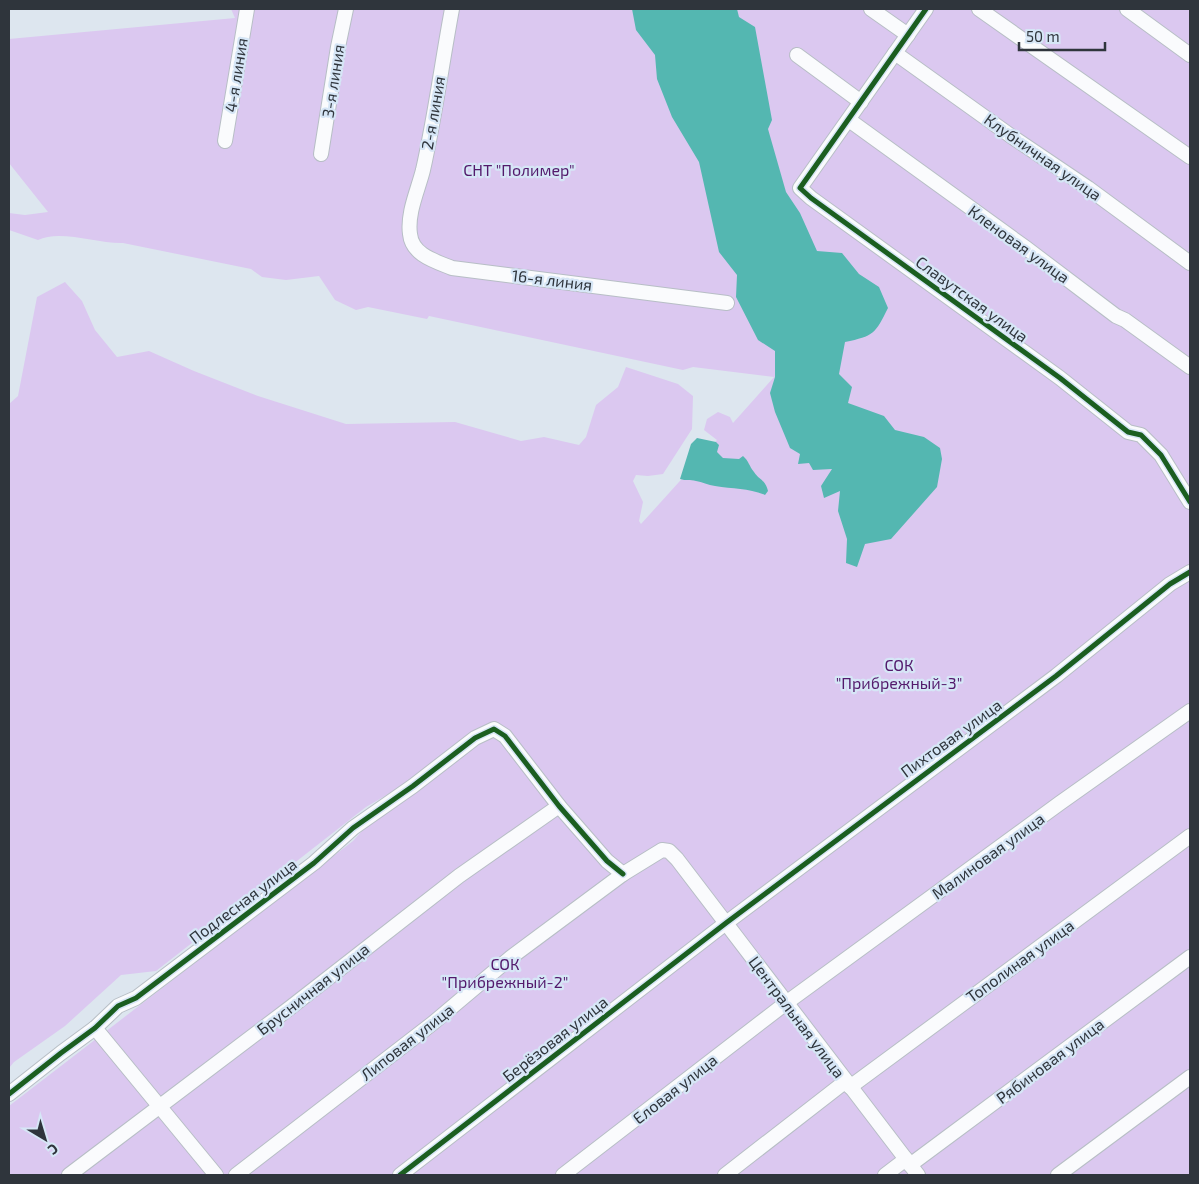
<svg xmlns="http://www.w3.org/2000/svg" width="1199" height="1184" viewBox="0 0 1199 1184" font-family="'Exo 2',sans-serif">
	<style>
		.green { fill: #dbc8f0 }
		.water { fill: #54b7b1 }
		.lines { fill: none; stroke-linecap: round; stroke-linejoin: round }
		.minor-casing { stroke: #b7bec5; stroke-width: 16 }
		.minor { stroke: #fafbfd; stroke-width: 14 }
		.cycleway-casing { stroke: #d6e6f6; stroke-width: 8 }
		.cycleway { stroke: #1b5e20; stroke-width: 5 }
		.labels { text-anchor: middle; stroke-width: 4.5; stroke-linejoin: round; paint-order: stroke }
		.street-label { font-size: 16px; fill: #2f353c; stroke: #d6e6f6 }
		.park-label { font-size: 16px; fill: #531a6c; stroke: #d6e6f6 }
	</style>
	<rect width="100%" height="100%" fill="#dde6ef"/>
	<path class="green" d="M231 9H1190V1175H9V1106L353 841 402 786 366 807 156 971 121 975 65 1026 14 1062 9 1068V404L18 396 37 297 65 282 82 301 95 330 117 357 149 351 194 371 258 396 346 424 455 422 521 441 544 437 579 445 586 437 596 405 618 387 626 367 678 384 693 396 692 429 663 474 648 476 636 475 633 481 643 502 639 521 641 524 717 440 704 430 707 419 718 412 730 417 733 423 774 377 693 367 683 370 429 316 427 319 368 307 356 310 335 300 319 276 286 280 262 277 251 269 123 243C98 244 60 229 38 240L9 230V213L25 215 48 212 9 163V39L235 18Z"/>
	<g class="water">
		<path d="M632 9H737L739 17 755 27 772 120 768 129 786 192 800 213 817 251 842 253 859 274 879 287 888 308C875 334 874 336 845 342L839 374 852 387 848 403 884 416 895 430 924 437 940 448 942 459 937 487 891 539 865 544 857 567 846 563 847 539 838 511 840 491 824 498 821 486 832 469 813 470 809 463 798 464 800 454 790 448 775 412 770 393 775 377V351L758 340 736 297 737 275 719 252 699 162 672 117 657 79 655 55 636 30Z"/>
		<path d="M697 438 716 442 719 445 717 452 723 458 739 459 743 456C749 461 749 466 754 472 760 481 765 479 768 491L765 495C749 488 733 489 715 486 708 485 702 482 696 481 690 479 686 481 680 479L691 444Z"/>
	</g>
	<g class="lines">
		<g class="minor-casing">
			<g id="minor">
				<path d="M452 9C442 62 435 117 423 170 418 190 407 213 410 234 412 255 435 261 452 268L727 303"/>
				<polyline points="871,9 908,35"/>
				<polyline points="926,9 800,188 811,198 1060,378 1128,432 1141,435 1161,455 1190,502"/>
				<polyline points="979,9 1190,157"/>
				<polyline points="1127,9 1190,55"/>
				<polyline points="895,53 1011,136 1088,188 1190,263"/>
				<polyline points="797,55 861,102"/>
				<polyline points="849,120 1026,248 1116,316 1125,320 1190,367"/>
				<polyline points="225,141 247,9"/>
				<polyline points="321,154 338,47 346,9"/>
				<polyline points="95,1028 216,1175"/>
				<polyline points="850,1087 1190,836"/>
				<polyline points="9,1094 61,1053 95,1028 118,1006 136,998 314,863 353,828 413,786 475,738 494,729 505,736 559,806 607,861 623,874"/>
				<polyline points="910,1165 1190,957"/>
				<polyline points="69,1175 291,1007 459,876 559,806"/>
				<polyline points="236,1175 433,1023 510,958 623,874 662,850 669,851 677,859 918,1175"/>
				<polyline points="400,1175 726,923 1056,676 1170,584 1190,572"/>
				<polyline points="563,1175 786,1003 1060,803 1190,711"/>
				<polyline points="725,1175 846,1081"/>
				<polyline points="885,1175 906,1159"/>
				<polyline points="1058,1175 1190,1077"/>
			</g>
		</g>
		<use href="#minor" class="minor"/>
		<g class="cycleway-casing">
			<g id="cycleway">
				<polyline points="926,9 800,188 811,198 1060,378 1128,432 1141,435 1161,455 1190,502"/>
				<polyline points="9,1094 61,1053 95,1028 118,1006 136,998 314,863 353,828 413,786 475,738 494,729 505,736 559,806 607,861 623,874"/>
				<polyline points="400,1175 726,923 1056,676 1170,584 1190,572"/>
			</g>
		</g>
		<use href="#cycleway" class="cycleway"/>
	</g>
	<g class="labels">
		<g class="street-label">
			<text transform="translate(236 75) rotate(-81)" y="6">4-я линия</text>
			<text transform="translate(333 81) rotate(-81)" y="6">3-я линия</text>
			<text transform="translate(433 113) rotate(-80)" y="6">2-я линия</text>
			<text transform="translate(1043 157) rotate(35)" y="6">Клубничная улица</text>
			<text transform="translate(1019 244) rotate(36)" y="6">Кленовая улица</text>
			<text transform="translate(552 280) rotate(7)" y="6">16-я линия</text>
			<text transform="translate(972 299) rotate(36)" y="6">Славутская улица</text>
			<text transform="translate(951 738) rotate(-36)" y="6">Пихтовая улица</text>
			<text transform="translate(988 856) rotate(-36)" y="6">Малиновая улица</text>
			<text transform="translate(243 901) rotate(-37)" y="6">Подлесная улица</text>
			<text transform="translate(1020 961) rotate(-36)" y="6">Тополиная улица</text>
			<text transform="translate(313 989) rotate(-38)" y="6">Брусничная улица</text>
			<text transform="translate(797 1017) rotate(53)" y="6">Центральная улица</text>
			<text transform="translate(555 1039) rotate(-38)" y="6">Берёзовая улица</text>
			<text transform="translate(407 1042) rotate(-38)" y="6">Липовая улица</text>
			<text transform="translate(1050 1061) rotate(-37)" y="6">Рябиновая улица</text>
			<text transform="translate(675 1089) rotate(-38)" y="6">Еловая улица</text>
		</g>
		<g class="park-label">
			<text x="519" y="176">СНТ "Полимер"</text>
			<text x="899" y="671">СОК<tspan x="899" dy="18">"Прибрежный-3"</tspan></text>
			<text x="505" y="970">СОК<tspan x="505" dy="18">"Прибрежный-2"</tspan></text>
		</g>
	</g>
	<rect width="1199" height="1184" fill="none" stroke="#2f353c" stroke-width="20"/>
	<g transform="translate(45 1139) rotate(142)" stroke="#d6e6f6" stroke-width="4" paint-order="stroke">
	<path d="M0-4L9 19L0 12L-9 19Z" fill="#2f353c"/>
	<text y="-8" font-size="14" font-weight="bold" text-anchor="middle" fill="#2f353c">С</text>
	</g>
	<path d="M1019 42v8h86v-8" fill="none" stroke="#2f353c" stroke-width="2.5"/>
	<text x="1026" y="42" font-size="15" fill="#2f353c" stroke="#d6e6f6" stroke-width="4" paint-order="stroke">50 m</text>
</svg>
